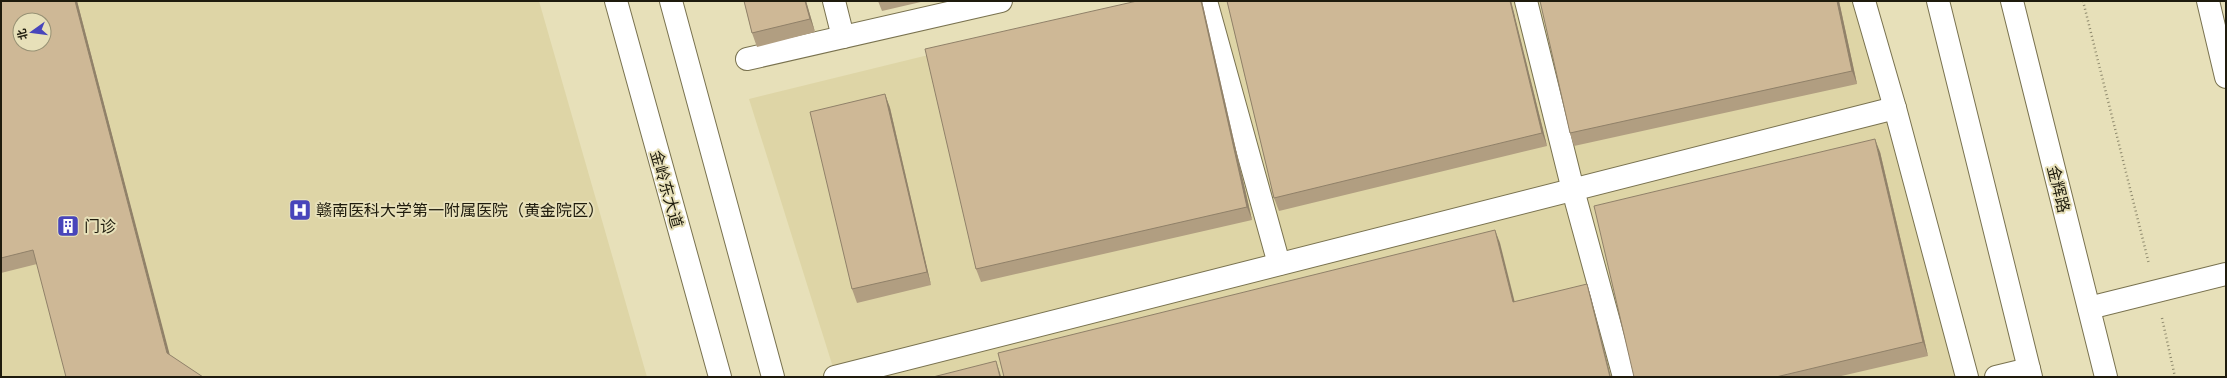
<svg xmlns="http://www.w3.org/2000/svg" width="2227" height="378" viewBox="0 0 2227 378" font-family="Spectral,'Noto Sans SC',serif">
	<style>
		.built { fill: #ded5a6; fill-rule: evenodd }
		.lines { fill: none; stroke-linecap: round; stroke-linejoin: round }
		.street-casing { stroke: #79724f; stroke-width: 24 }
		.secondary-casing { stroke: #79724f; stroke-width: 24 }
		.primary-casing { stroke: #79724f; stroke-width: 24 }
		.path { stroke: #8f8a6e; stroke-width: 2.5; stroke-dasharray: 1 3; stroke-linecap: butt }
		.street { stroke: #fff; stroke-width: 22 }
		.secondary { stroke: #fff; stroke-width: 22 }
		.primary { stroke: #fff; stroke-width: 22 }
		.wall { fill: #b19e81 }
		.shaded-wall { fill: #908169 }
		.building { fill: #ceb896; stroke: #908169; fill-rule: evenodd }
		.labels { text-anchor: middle; stroke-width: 4; stroke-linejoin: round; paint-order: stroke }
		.street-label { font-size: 16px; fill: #1e1b0d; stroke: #e7e0b9 }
		.poi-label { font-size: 16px; fill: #1e1b0d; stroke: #e7e0b9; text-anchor: start }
	</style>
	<rect width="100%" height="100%" fill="#e7e0b9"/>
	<g class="built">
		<path d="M1 1H539L647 377H1ZM20 20H44V44H20Z"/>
		<polygon points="1148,1 1877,1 1970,377 836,377 749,99"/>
	</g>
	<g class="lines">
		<g class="street-casing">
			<g id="street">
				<polyline points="834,1 843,37"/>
				<polyline points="1206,1 1279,264"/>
				<polyline points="1526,1 1573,190 1624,377"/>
				<polyline points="1864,1 1895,108 1967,377"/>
				<polyline points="2208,1 2226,77"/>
				<polyline points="747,59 1001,1"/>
				<polyline points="2089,308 2226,274"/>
				<polyline points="835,377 1895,108"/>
				<polyline points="1996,377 2029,369"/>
			</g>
		</g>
		<g class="secondary-casing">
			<g id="secondary">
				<polyline points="616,1 720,377"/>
				<polyline points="671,1 773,377"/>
			</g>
		</g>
		<g class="primary-casing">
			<g id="primary">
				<polyline points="1938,1 2031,377"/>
				<polyline points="2012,1 2106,377"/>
			</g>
		</g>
		<g class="path">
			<polyline points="2083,1 2149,264"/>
			<polyline points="2162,318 2175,377"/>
		</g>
		<use href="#street" class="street"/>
		<use href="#secondary" class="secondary"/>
		<use href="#primary" class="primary"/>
	</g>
	<g class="wall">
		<polygon points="1,1 77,1 169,354 37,264 1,273"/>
		<polygon points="744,1 806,1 815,32 757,47 752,33"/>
		<polygon points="878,1 925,1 882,11"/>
		<polygon points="1137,1 1202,1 1252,220 981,282 976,269"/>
		<polygon points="1227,1 1511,1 1547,146 1279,211 1274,198"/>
		<polygon points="1839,1 1857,84 1574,146 1570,133"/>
		<polygon points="885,94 890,108 931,285 857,303 852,289"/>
		<polygon points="1880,152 1928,356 1837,377 1634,377"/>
	</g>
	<g class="shaded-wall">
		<polygon points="75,1 77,1 173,367 167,353"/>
		<polygon points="805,1 806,1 815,32 810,19"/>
		<polygon points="1201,1 1202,1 1252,220 1247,207"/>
		<polygon points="1510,1 1511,1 1547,146 1542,133"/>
		<polygon points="1837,1 1839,1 1857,84 1852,71"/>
		<polygon points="885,94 890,108 931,285 927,272"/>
		<polygon points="1875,139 1880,152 1928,356 1923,342"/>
		<polygon points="1495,230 1500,243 1518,315 1513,302"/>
		<polygon points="1587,284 1591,297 1611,377 1610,377"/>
		<polygon points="996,361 1000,373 1001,377 1000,377"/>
	</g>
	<g class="building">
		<path d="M1 1H75L167 353 203 377H66L33 250 1 258ZM20 20H44V44H20Z"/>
		<polygon points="744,1 805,1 810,19 752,33"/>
		<polygon points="1137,1 1201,1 1247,207 976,269 925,49"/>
		<polygon points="1227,1 1510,1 1542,133 1274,198"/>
		<polygon points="1540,1 1837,1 1852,71 1570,133"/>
		<polygon points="885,94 927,272 852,289 810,112"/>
		<polygon points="1875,139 1923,342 1776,377 1634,377 1594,206"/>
		<polygon points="1495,230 1513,302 1587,284 1610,377 1004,377 998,353"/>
		<polygon points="996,361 1000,377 933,377"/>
	</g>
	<defs>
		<g id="hospital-square" transform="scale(1.15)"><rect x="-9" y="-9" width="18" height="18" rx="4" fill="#4845bb" stroke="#e7e0b9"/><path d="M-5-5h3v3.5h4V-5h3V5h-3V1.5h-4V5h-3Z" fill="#fff"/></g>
		<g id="building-square" transform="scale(1.15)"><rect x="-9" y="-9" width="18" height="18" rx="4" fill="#4845bb" stroke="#e7e0b9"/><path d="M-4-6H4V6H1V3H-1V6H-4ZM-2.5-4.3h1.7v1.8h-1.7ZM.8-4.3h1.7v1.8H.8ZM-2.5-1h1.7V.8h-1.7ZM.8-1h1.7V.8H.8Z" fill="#fff"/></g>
	</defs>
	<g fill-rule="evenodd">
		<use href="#hospital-square" x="300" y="210"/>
		<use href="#building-square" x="68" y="226"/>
	</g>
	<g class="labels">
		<g class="street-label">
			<text transform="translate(667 189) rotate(74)" y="6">金岭东大道</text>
			<text transform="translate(2059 189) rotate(76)" y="6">金辉路</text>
		</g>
		<g class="poi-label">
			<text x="316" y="216">赣南医科大学第一附属医院（黄金院区）</text>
			<text x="84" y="232">门诊</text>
		</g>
	</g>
	<rect width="2227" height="378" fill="none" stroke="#1e1b0d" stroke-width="4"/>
	<g transform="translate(32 32) rotate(256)"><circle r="19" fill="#e7e0b9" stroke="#979174"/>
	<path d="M0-3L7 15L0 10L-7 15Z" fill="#4845bb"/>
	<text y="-6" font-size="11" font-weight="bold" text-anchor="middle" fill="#1e1b0d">北</text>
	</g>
</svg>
